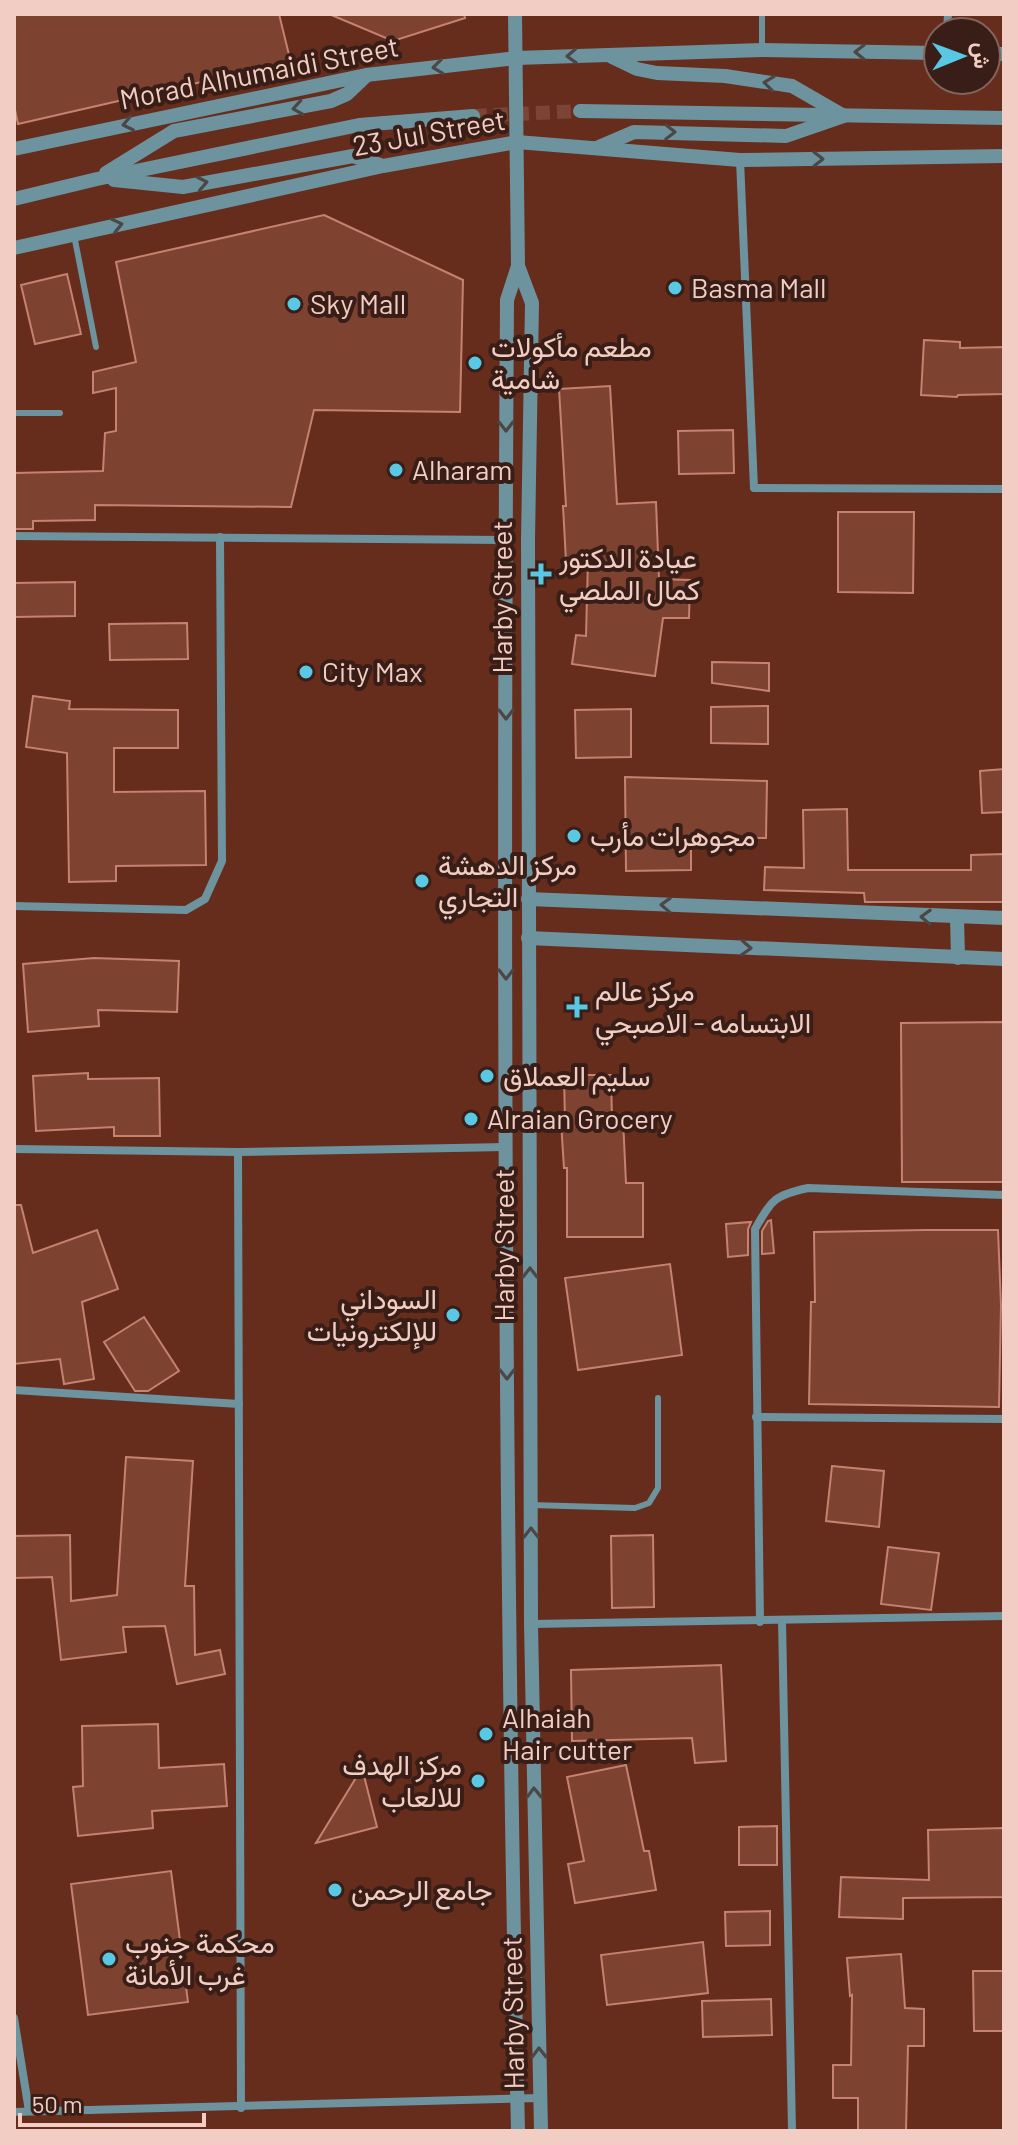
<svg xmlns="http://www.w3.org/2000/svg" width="1018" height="2145" viewBox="0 0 1018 2145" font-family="Barlow,Vazirmatn,sans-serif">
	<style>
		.building { fill: #7e4231; stroke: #c58270; stroke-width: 2 }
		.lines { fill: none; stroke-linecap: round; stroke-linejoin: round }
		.tertiary-tunnel { stroke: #7b4435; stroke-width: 14; stroke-dasharray: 14 7; stroke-linecap: butt }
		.service { stroke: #6c939e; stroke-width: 6 }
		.minor { stroke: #6c939e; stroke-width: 8 }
		.tertiary { stroke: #6c939e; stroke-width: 14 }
		.oneway { stroke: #4b4746 }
		.poi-dot { fill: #58c8e4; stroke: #391e17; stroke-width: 3 }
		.labels { text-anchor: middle; stroke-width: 8; stroke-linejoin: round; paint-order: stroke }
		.street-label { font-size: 28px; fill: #f2cdc3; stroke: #391e17 }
		.poi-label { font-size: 28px; fill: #f2cdc3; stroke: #391e17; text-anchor: start }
	</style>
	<rect width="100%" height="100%" fill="#662c1c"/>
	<g class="building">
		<polygon points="14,14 279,14 292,67 212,87 210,80 18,124 14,105"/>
		<polygon points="329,14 464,14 465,18 393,41"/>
		<polygon points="324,215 463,280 460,412 314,410 291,507 95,505 95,520 33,521 33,529 14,529 14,473 103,471 105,433 116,431 116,388 93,393 93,372 136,362 116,262"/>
		<polygon points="67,274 81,334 35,344 21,285"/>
		<polygon points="924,340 960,342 960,348 1004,347 1004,394 958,395 957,397 921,395"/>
		<polygon points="610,386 617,504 656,502 659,579 690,580 689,618 663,618 655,676 572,664 576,635 586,636 588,560 566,561 563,506 566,506 559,389"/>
		<polygon points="733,430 734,473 679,474 678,431"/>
		<polygon points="838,512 914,512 913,593 838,592"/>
		<polygon points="75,582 75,616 14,617 14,583"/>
		<polygon points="187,623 188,659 110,660 109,624"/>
		<polygon points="712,662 769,663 769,691 712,683"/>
		<polygon points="33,696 70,701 69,709 178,710 178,748 114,748 114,792 205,791 206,865 116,866 116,881 69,882 67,753 26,747"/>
		<polygon points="768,706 768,744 711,743 711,707"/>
		<polygon points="631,709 631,757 576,758 575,710"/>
		<polygon points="1004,769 1004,812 982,813 980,771"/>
		<polygon points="625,777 767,781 766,838 691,837 691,870 626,871"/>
		<polygon points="847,809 848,870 971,870 971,855 1004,854 1004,902 865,902 864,893 764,890 765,867 804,868 803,810"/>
		<polygon points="94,958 179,961 177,1012 98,1010 99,1026 28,1032 23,964"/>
		<polygon points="1004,1022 1004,1182 902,1182 901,1023"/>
		<polygon points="88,1073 88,1079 159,1078 160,1136 114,1136 114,1127 36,1131 33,1076"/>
		<polygon points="564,1075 611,1075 612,1119 623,1119 626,1183 643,1183 643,1237 567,1237 567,1168 564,1168 561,1122 565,1122"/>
		<polygon points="14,1205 21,1205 33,1253 97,1230 118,1289 82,1302 94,1379 64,1384 60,1359 14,1364"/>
		<polygon points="771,1220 774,1253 762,1254 762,1231 768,1221"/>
		<polygon points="751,1222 748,1229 748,1255 728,1257 726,1224"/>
		<polygon points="925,1230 998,1230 1001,1305 999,1407 809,1404 811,1302 815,1302 814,1232"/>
		<polygon points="670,1264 682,1355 578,1370 565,1278"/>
		<polygon points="144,1317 179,1371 148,1391 135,1391 104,1342"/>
		<polygon points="126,1457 193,1461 185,1586 194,1586 195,1655 220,1650 225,1674 177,1684 165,1626 123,1627 126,1652 61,1660 52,1577 14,1578 14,1536 70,1535 71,1601 117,1595"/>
		<polygon points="832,1466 884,1471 879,1527 826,1521"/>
		<polygon points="653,1535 654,1607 612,1608 611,1536"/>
		<polygon points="888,1547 939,1553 931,1610 881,1604"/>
		<polygon points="721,1665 726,1761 695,1763 692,1738 572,1741 571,1670"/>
		<polygon points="158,1724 159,1768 224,1764 227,1806 152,1811 153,1828 78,1836 73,1787 83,1786 82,1726"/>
		<polygon points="626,1765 644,1851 649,1851 656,1890 575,1903 568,1864 584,1861 567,1777"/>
		<polygon points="362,1768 377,1827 316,1843"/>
		<polygon points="777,1826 777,1865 739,1865 739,1827"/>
		<polygon points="1004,1828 1004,1897 903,1898 903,1919 839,1917 841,1877 929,1880 928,1830"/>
		<polygon points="171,1871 188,2002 88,2015 71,1884"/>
		<polygon points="770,1911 770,1945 726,1946 725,1912"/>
		<polygon points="703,1942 708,1993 607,2005 601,1955"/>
		<polygon points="901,1954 905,2008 924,2009 924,2046 908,2046 906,2131 858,2131 858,2098 833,2098 833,2065 851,2065 852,1995 850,1996 847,1958"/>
		<polygon points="973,1971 1004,1971 1004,2031 974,2031"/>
		<polygon points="771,1999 772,2035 703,2037 702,2001"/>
	</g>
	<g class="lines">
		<polyline class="tertiary-tunnel" points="473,116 580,111"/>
		<g class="service">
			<polyline points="762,50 762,14"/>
			<polyline points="74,235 96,347"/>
			<polyline points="14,413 60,413"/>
			<polyline points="531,1505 635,1508 649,1503 658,1488 658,1398"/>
		</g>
		<g class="minor">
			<polyline points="947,32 948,14"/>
			<polyline points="740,160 754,488 1004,489"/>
			<polyline points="14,536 506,540"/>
			<polyline points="14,906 186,910 205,899 222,861 220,537"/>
			<polyline points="14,1149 238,1152 506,1147"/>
			<polyline points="238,1152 241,2108"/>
			<polyline points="14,1390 239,1404"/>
			<polyline points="756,1417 1004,1419"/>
			<polyline points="782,1620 792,2131"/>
			<path d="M760 1622 755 1229C772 1200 774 1195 808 1188L1004 1195"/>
			<polyline points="531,1624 1004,1616"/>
			<polyline points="14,2018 29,2111"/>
			<polyline points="14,2112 540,2098"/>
		</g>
		<g class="tertiary">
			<path d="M515 14 518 266 507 300C503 910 504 1521 518 2131"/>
			<polyline points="986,54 1004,54"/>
			<polyline points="580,111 1004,118"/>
			<polyline points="599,147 634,132 786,136 844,116 792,86 725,76 657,73 637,69 612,57"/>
			<polyline points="14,149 366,75 516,58 762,50 938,53"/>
			<polyline points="106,173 174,131 331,101 347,94 366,76"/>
			<polyline points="114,180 183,187 353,156 380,165"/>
			<polyline points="14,199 97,179 359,125 473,116"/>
			<polyline points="14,248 383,166 517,142 740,160 1004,156"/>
			<polyline points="518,266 532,303 528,540 531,1624 541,2131"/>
			<polyline points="528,899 1004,918"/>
			<polyline points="957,918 958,958"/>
			<polyline points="528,938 1004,959"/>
		</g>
	</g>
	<defs><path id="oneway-chevron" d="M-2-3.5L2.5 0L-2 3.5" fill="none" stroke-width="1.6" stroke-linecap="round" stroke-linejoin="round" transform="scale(2)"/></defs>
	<g class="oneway">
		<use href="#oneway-chevron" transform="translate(860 52) rotate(-179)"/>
		<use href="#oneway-chevron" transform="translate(572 56) rotate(178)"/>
		<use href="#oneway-chevron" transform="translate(438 67) rotate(173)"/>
		<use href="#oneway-chevron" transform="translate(769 83) rotate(-172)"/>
		<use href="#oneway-chevron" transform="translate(298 108) rotate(171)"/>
		<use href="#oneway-chevron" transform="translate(128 124) rotate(168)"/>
		<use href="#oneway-chevron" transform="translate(670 132) rotate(1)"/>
		<use href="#oneway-chevron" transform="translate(818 159) rotate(-1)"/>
		<use href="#oneway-chevron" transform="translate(202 183) rotate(-11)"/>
		<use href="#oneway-chevron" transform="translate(117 225) rotate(-13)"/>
		<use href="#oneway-chevron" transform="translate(506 426) rotate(90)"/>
		<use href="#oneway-chevron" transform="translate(506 714) rotate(90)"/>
		<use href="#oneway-chevron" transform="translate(666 905) rotate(-178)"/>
		<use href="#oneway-chevron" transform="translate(926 917) rotate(-178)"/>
		<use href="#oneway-chevron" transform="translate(746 948) rotate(3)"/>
		<use href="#oneway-chevron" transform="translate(506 974) rotate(90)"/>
		<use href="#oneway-chevron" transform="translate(530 1273) rotate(-90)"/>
		<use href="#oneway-chevron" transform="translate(507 1374) rotate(90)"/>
		<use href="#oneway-chevron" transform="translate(531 1533) rotate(-90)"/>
		<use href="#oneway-chevron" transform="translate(534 1793) rotate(-91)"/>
		<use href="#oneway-chevron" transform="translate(539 2053) rotate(-91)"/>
	</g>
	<g class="poi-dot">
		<circle cx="675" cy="288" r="8"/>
		<circle cx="294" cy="304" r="8"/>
		<circle cx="475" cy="363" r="8"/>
		<circle cx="396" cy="470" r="8"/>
		<path d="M537 562h8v8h8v8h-8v8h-8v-8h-8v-8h8z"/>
		<circle cx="306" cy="672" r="8"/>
		<circle cx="574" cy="836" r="8"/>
		<circle cx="422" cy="881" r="8"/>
		<path d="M573 995h8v8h8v8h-8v8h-8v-8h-8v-8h8z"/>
		<circle cx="487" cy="1076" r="8"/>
		<circle cx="471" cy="1119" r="8"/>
		<circle cx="453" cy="1315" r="8"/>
		<circle cx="486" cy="1734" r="8"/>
		<circle cx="478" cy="1781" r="8"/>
		<circle cx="335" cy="1890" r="8"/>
		<circle cx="109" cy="1959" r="8"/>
	</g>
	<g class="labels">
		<g class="street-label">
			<text transform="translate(259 73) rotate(-11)" y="10">Morad Alhumaidi Street</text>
			<text transform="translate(429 133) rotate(-10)" y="10">23 Jul Street</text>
			<text transform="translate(502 597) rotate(-90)" y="10">Harby Street</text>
			<text transform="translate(504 1245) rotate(-90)" y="10">Harby Street</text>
			<text transform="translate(513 2013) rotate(-91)" y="10">Harby Street</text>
		</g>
		<g class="poi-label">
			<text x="691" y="298">Basma Mall</text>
			<text x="310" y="314">Sky Mall</text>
			<text x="491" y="357">مطعم مأكولات<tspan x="491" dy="32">شامية</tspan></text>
			<text x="412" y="480">Alharam</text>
			<text x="559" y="568">عيادة الدكتور<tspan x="559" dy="32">كمال الملصي</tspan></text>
			<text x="322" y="682">City Max</text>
			<text x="590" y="846">مجوهرات مأرب</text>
			<text x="438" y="875">مركز الدهشة<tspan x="438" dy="32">التجاري</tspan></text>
			<text x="595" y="1001">مركز عالم<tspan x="595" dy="32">الابتسامه - الاصبحي</tspan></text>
			<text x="503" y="1086">سليم العملاق</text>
			<text x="487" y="1129">Alraian Grocery</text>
			<text x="437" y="1309" text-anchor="end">السوداني<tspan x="437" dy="32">للإلكترونيات</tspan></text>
			<text x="502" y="1728">Alhaiah<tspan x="502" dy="32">Hair cutter</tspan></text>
			<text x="462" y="1775" text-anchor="end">مركز الهدف<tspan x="462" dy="32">للالعاب</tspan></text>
			<text x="351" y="1900">جامع الرحمن</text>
			<text x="125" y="1953">محكمة جنوب<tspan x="125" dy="32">غرب الأمانة</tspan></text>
		</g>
	</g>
	<rect width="1018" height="2145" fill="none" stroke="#f2cdc3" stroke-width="32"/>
	<g transform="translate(962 56) rotate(89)"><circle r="38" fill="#391e17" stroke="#83645c" stroke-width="2"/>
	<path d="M0-6L14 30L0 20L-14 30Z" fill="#58c8e4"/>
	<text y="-12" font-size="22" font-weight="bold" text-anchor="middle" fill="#f2cdc3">ش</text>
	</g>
	<path d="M20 2113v12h184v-12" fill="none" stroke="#f2cdc3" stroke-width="4"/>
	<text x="32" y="2113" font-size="24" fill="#f2cdc3" stroke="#391e17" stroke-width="6" paint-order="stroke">50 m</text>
</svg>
